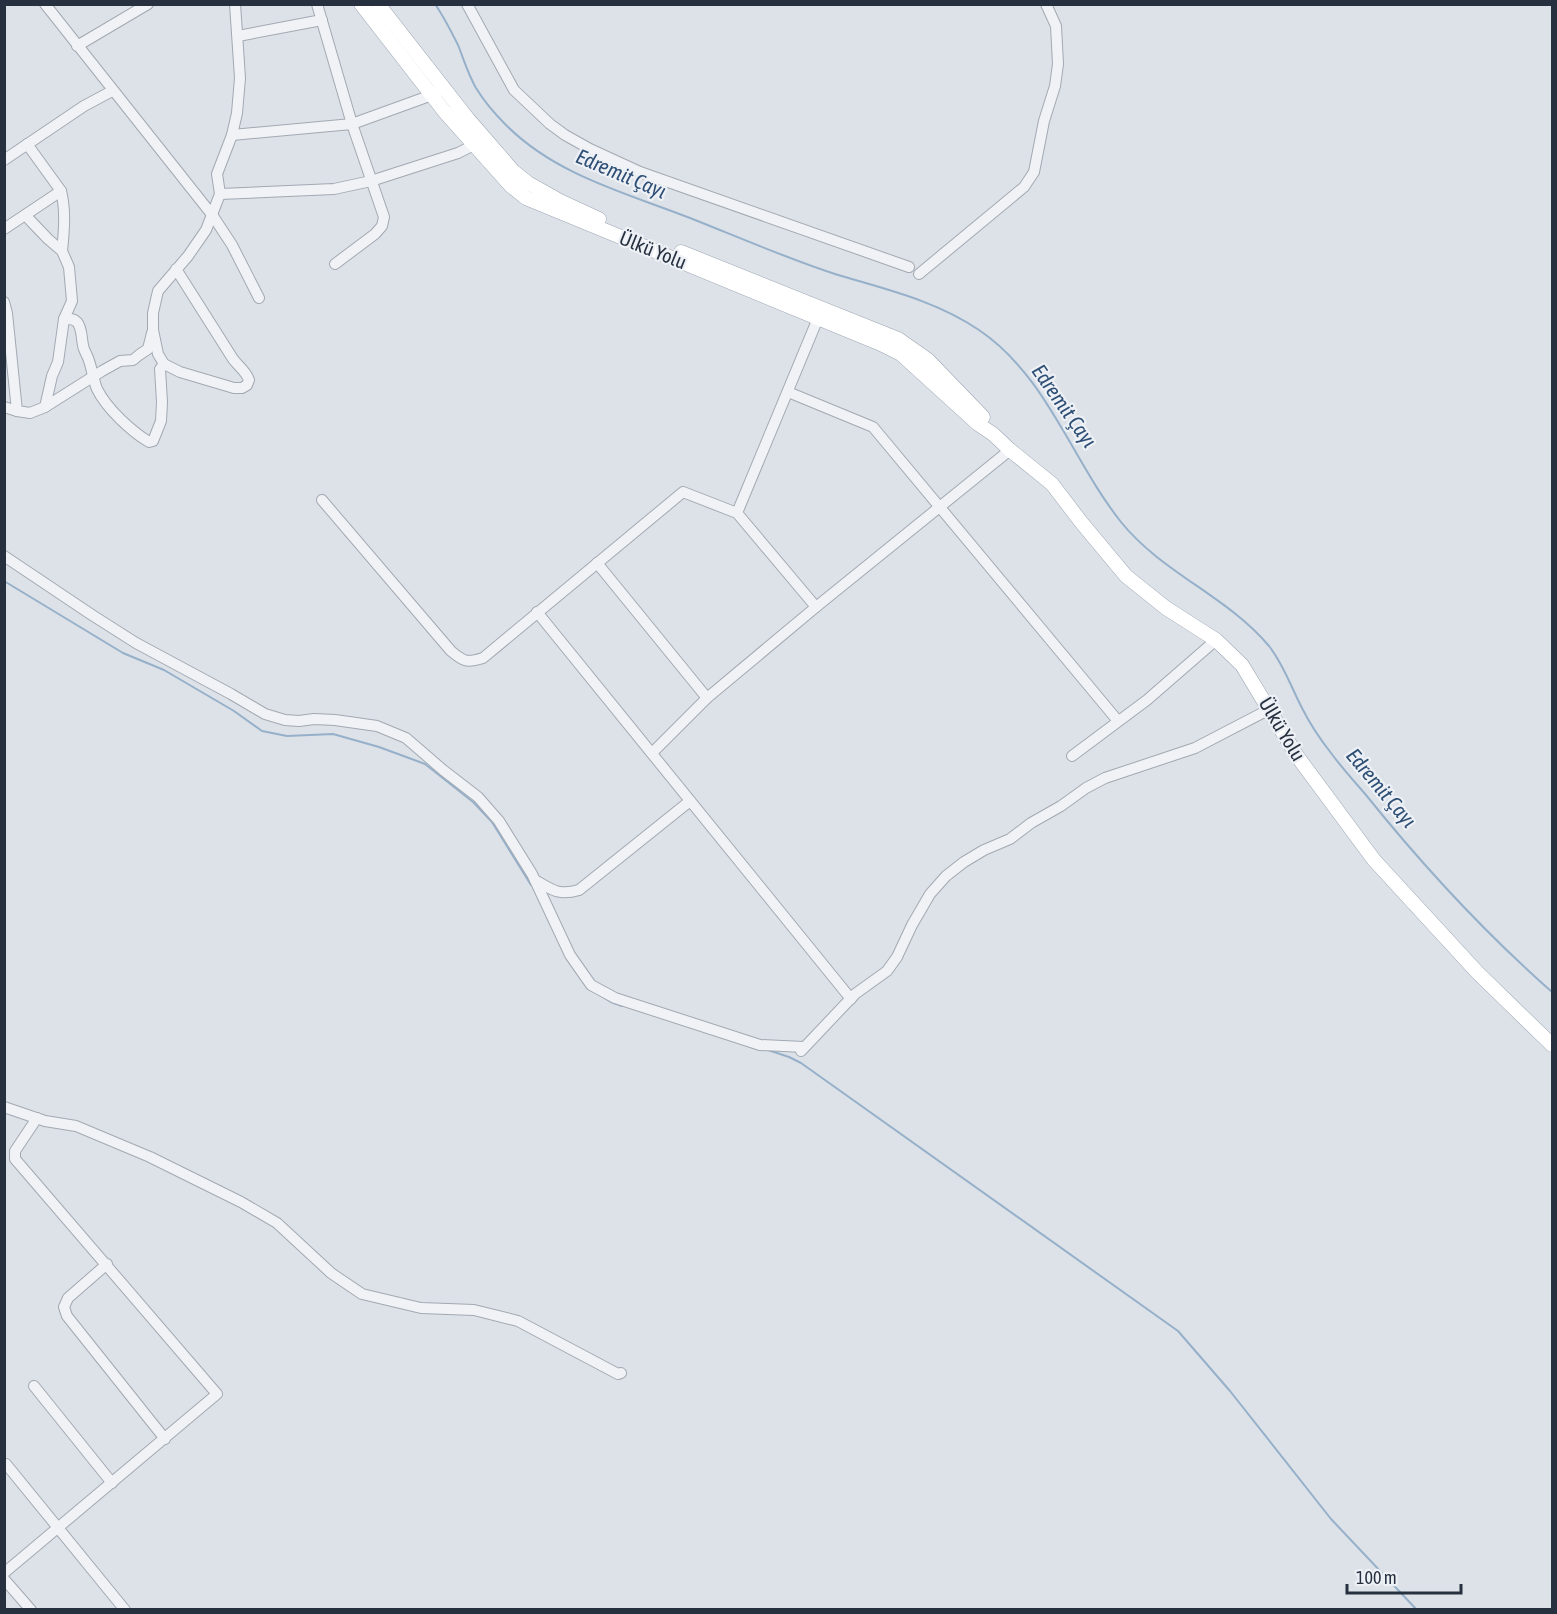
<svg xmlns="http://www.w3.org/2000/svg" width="1557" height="1614" viewBox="0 0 1557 1614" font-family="'Asap Condensed',sans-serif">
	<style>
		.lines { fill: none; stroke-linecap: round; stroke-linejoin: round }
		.stream { stroke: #96b0ca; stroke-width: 2 }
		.minor-casing { stroke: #a2a9b2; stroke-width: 12 }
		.major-casing { stroke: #9ca6b4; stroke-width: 15 }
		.minor { stroke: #f0f2f6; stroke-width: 10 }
		.major { stroke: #fff; stroke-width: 14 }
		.labels { text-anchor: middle; stroke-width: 4.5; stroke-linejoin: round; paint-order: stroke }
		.street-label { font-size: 20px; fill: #26303f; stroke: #edf0f5 }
		.water-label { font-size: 21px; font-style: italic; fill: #2e4f75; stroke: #edf0f5 }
	</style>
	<rect width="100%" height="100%" fill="#dde2e8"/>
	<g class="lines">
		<g class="stream">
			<path d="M435 4C444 17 451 31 458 45 464 60 468 74 476 88 484 101 494 113 505 124 555 175 626 193 690 218 738 237 786 258 835 274 884 289 935 300 979 330 1047 376 1071 459 1121 522 1162 573 1227 596 1269 646 1284 665 1291 687 1302 708 1310 724 1320 739 1331 753 1342 768 1354 781 1366 795 1423 866 1484 932 1552 992"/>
			<polyline points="4,581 123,653 164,670 234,711 262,731 287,736 333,734 379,747 425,764 473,802 492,822 531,885"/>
			<polyline points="603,997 611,1002 622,1006"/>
			<polyline points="768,1050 789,1057 801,1063 1178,1331 1230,1391 1331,1519 1417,1610"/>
		</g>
		<g class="minor-casing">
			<g id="minor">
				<polyline points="45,4 213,216 232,245 259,298"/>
				<polyline points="317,4 352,124 384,217 382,226 375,234 335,264"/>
				<polyline points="467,4 514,90 550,124 565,135 590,149 640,172 909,267"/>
				<polyline points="238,36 322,20"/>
				<polyline points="77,46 148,4"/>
				<polyline points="232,135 352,124 432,95 438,91"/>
				<path d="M27 144 61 191C66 210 64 232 62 251"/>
				<polyline points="4,160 84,106 112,91"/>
				<polyline points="220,194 334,189 371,181 458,153 474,145"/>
				<polyline points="26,216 48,239 62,251 69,267 72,301 64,319 58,362 52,376 45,407"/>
				<polyline points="4,229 61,191"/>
				<path d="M176 269 233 359C238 366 246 371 249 380L247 385 242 388H234L180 372 164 364 158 354 153 330V313L158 291 188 256 206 230 220 194 217 174 232 135 237 113 240 78 235 4"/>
				<polyline points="919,274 1024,187 1034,172 1044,121 1055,86 1058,64 1056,26 1046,4"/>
				<polyline points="4,302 7,313 17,411"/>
				<path d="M64 319C69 319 73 318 77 322 83 329 81 341 84 349 85 352 87 355 88 358 92 368 93 379 97 389 107 409 131 431 149 442L153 441 161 421 162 402 160 369 164 364"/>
				<polyline points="788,392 873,427 1118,721"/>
				<polyline points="4,407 17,411 30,413 45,407 102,371 120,361 133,360 139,355 148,349 152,333"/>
				<path d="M322 500 451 651C464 662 467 663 483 658L683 492 737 513 816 607"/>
				<polyline points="737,513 821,311"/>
				<polyline points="4,556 92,615 136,643 231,694 265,714 285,720 299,721 314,719 335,720 377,726 406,738 443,770 478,797 499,821 532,874 570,955 591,985 615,998 760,1045 804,1047"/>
				<polyline points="597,563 707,698"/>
				<polyline points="537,612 851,999"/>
				<polyline points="652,753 707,698 816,607 1010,450"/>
				<polyline points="1072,756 1147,700 1216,640"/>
				<path d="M535 880C552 890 559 896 579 890L690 801"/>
				<polyline points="801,1051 855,994 887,971 897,957 912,925 930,894 946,876 964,862 984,850 1010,839 1031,823 1061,806 1086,788 1105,778 1195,748 1270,709"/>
				<polyline points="4,1107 45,1121 76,1126 150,1157 241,1202 277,1223 331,1273 362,1294 421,1308 474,1310 518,1321 618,1374 621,1373"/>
				<polyline points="107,1264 68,1298 64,1307 67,1316 165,1439"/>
				<polyline points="34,1386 112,1483"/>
				<polyline points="6,1464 125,1610"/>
				<polyline points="4,1573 217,1394 15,1159 15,1151 37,1118"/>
				<polyline points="4,1579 31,1610"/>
			</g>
		</g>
		<g class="major-casing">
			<g id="major">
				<polyline points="361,4 444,111 511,186 526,198 881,344 901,354 978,424 993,434 1010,450 1052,484 1081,522 1126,576 1166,608 1216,640 1242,665 1297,756 1374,860 1477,972 1552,1045"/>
				<polyline points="378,4 468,119 513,171 528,183 560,201 599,219"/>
				<polyline points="681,252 898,339 928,360 983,417"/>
			</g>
		</g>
		<use href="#minor" class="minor"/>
		<use href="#major" class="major"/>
	</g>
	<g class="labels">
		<g class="street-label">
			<text transform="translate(653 250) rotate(22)" y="7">Ülkü Yolu</text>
			<text transform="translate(1282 729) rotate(59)" y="7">Ülkü Yolu</text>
		</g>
		<g class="water-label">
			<text transform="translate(621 174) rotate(23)" y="7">Edremit Çayı</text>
			<text transform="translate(1064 406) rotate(55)" y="7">Edremit Çayı</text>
			<text transform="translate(1381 788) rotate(50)" y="7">Edremit Çayı</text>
		</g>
	</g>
	<rect width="1557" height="1614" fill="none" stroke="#26303f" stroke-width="12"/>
	<path d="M1347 1584v9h114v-9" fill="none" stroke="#26303f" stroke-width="3"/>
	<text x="1356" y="1584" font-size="18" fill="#26303f" stroke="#edf0f5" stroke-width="4.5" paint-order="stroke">100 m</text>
</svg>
